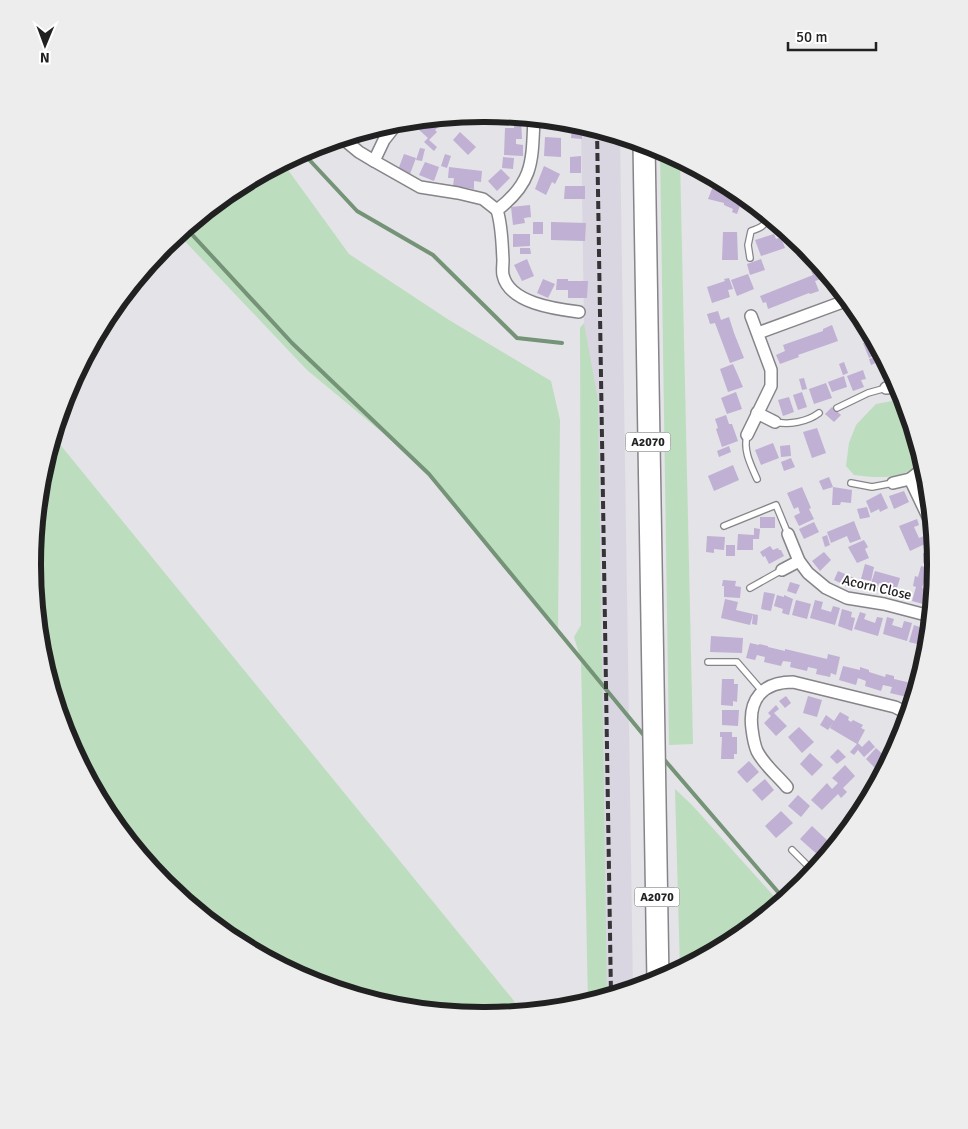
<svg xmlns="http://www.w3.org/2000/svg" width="968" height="1129" viewBox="0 0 968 1129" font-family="Signika,sans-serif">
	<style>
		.built { fill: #dad6e1 }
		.green { fill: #bdddbf }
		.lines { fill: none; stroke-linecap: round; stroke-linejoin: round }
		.stream { stroke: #749377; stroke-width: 4 }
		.building { fill: #bfb0d4 }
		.lane-casing { stroke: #868488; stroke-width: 8 }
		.street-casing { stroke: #868488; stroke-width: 14 }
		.highway-casing { stroke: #868488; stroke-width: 24 }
		.lane { stroke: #fff; stroke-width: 5.5 }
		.street { stroke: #fff; stroke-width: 11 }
		.highway { stroke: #fff; stroke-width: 21 }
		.rail { stroke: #353436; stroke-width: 4; stroke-dasharray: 8 4; stroke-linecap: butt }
		.labels { text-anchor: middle; stroke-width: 4; stroke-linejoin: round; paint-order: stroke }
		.shield { fill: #fff; stroke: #646464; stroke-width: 1 }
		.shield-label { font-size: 12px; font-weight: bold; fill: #212122 }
		.street-label { font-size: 14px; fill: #212122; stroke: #fff }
		.rim { fill: none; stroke: #212122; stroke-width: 6 }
	</style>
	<rect width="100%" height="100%" fill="#e4e3e7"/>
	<polygon class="built" points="581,125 620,136 633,989 589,1002 584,323"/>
	<g class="green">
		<polygon points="660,149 680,160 693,744 669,745"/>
		<polygon points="283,163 349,254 449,320 551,381 560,420 558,631 431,473 307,370 178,234 233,189"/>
		<polygon points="584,323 598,400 607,997 588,1003 581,660 574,637 581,625 580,328"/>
		<path d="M903 399 922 460C904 481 879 478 854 475L846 466 849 443 856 425 876 404Z"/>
		<polygon points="53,437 58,442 523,1012 484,1016 396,1007 311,982 233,940 165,884 108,815 67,737 41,652 33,564 41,476"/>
		<polygon points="675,789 692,805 780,903 735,940 680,969"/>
	</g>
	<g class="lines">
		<g class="stream">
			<polyline points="302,152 357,211 433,255 517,338 562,343"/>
			<polyline points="186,228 292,343 429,474 646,738"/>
			<polyline points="662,757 784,899"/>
		</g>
	</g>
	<g class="building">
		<polygon points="505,115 523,117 523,120 521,120 522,139 516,139 516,144 523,145 523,156 504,155 505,128 514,128 514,120 505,119"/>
		<polygon points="448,117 435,130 437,132 429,140 437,147 434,151 424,142 428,138 416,127 423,119 427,122 430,118"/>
		<polygon points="545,119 561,121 561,127 545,127"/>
		<polygon points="572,128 582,128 582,139 571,138"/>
		<polygon points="368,130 371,134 356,144 350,136"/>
		<polygon points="460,132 476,147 468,155 453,140"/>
		<polygon points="545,137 561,138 561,157 544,156"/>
		<polygon points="420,148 425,149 422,161 416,160"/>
		<polygon points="404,154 416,158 410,174 398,170"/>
		<polygon points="445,154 451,156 447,168 441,166"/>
		<polygon points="581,156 581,173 570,173 570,157"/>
		<polygon points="503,157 514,158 513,169 502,168"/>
		<polygon points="425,162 439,167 434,181 419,175"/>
		<polygon points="544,166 560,174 555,184 552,182 546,195 535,189"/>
		<polygon points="449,167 482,171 481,182 474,181 474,189 453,186 454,178 448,178"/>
		<polygon points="501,169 510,178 497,191 488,181"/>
		<polygon points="714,184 739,194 736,201 741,203 737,214 732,212 733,209 724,205 724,203 708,199"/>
		<polygon points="565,186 585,186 585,199 564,199"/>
		<polygon points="744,196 756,206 754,209 741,203"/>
		<polygon points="530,205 531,217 524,218 525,223 513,225 511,207"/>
		<polygon points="757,208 762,211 759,219 754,217"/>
		<rect x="533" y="222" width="10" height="12"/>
		<polygon points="551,222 586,223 585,241 551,240"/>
		<polygon points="723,232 737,232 738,260 722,260"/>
		<polygon points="513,234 530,234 530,246 513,247"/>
		<polygon points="774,234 776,239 781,237 785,248 761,256 755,240"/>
		<polygon points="520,248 530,248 531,254 520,254"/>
		<polygon points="527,259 534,276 522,281 514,265"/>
		<polygon points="761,259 765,270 750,275 747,264"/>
		<polygon points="817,269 821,279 815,281 819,291 810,294 809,293 768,309 766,302 763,303 760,296 813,275 811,271"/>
		<polygon points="748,274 754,289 737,296 731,280"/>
		<polygon points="729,278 733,289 728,290 730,297 712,303 707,287 725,281 724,279"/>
		<polygon points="543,279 555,284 548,298 537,293"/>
		<polygon points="557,279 568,279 568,281 588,281 587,298 568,298 568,290 556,290"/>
		<polygon points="854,307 864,323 855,326 849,309"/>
		<polygon points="718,311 721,320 729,317 734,333 744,358 730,363 715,323 710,324 707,314"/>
		<polygon points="865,324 872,338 863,342 857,326"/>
		<polygon points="832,325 838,341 798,355 799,357 780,364 776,355 785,351 783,345 823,331 823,329"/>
		<polygon points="873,339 878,349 877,350 878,354 869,358 863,343"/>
		<polygon points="880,355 882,360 871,365 869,359"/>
		<polygon points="882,361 885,361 893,379 882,378"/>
		<polygon points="844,362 848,373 843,375 839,364"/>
		<polygon points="733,364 743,387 728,392 720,369"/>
		<polygon points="863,370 866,379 861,380 864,387 853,391 847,376"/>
		<polygon points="844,376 847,387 832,392 828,382"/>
		<polygon points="804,378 807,389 802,390 799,379"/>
		<polygon points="826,383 832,398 814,404 809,389"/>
		<polygon points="736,392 742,409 727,414 721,398"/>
		<polygon points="802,392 807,407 798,410 793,395"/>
		<polygon points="789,397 794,412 783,416 778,400"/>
		<polygon points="832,407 841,415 834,422 825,414"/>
		<polygon points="726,415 729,424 732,424 738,441 722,447 716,429 718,428 715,419"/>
		<polygon points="817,428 826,453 812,458 803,432"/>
		<polygon points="773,443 779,458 761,465 755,450"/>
		<polygon points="790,445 791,456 781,457 780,446"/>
		<polygon points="729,446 731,452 719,457 717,451"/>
		<polygon points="791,458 795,467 784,471 781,462"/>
		<polygon points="733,465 739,480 714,491 708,476"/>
		<polygon points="829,477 833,487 823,490 819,481"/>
		<polygon points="802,487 811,508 809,509 814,519 799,526 794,516 800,513 798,507 794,509 787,493"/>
		<polygon points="833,487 852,490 851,503 841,502 840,505 832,505"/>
		<polygon points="904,491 909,502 894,509 889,496"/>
		<polygon points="881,493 888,508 880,512 879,509 871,513 866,501"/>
		<polygon points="867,507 870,517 860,519 857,509"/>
		<rect x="760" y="517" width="15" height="11"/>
		<polygon points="917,519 919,525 914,527 919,538 924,536 927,543 910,551 899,526"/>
		<polygon points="854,521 861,539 850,543 847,536 831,543 827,532"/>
		<polygon points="814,522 819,532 804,539 799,529"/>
		<polygon points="754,528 760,529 759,539 753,539 753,550 737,550 738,534 754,535"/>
		<polygon points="827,535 830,545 825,547 822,537"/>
		<polygon points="707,536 725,537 724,550 714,549 714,553 706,552"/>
		<polygon points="864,540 868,547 865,549 869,558 857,563 848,547"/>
		<rect x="726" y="545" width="9" height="11"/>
		<polygon points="770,546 773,550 778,548 779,550 781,550 784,556 769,564 765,556 763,557 760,552"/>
		<polygon points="824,552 831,560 820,571 812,561"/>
		<polygon points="923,553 934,553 935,564 923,563"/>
		<polygon points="865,564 874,567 871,581 861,579"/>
		<polygon points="921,566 935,570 932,581 925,579 922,588 928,590 923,604 912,601 916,587 913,586 915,576 918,577"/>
		<polygon points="838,571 854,578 849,587 834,580"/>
		<polygon points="875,571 900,578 895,595 887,593 889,587 879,583 877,591 869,589"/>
		<polygon points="723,580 736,581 735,586 741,587 740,598 724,597 724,586 722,586"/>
		<polygon points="790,582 800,585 796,594 787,591"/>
		<polygon points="764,592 775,594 771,611 761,609"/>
		<polygon points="777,595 784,597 784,595 793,599 789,615 782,613 783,609 774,606"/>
		<polygon points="725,599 738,602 736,610 753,614 750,625 721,618"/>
		<polygon points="796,600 811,604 807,619 792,615"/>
		<polygon points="815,600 823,602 821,609 831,612 833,606 840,608 835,625 810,618"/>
		<polygon points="842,609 852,612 851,617 855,618 852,631 838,626"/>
		<polygon points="860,612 866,614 864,619 875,623 877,617 883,618 878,636 854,629"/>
		<polygon points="753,614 758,615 757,625 752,624"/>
		<polygon points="887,617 894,619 892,625 902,628 904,621 912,623 907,641 883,634"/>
		<polygon points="914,625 925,629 921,645 909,642"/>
		<polygon points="711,636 743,638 742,653 710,652"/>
		<polygon points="750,643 759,645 759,644 768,646 768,647 785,651 785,649 827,659 828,654 840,657 836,675 831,673 830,677 816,674 817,669 808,667 807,671 790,667 791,662 783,661 781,666 764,662 765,657 757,655 755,660 746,658"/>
		<polygon points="843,666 860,670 860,667 869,670 869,672 885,677 886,674 894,676 894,679 911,683 911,680 915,681 913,691 909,690 907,697 890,693 892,687 883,685 881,691 865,686 866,681 858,678 856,685 839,680"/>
		<polygon points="722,679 734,679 734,684 738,684 737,702 733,701 733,706 721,705"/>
		<polygon points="786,696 791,703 785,708 779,701"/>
		<polygon points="808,696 822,700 817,717 803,713"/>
		<polygon points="776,705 779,709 774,713 787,726 776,736 764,723 771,716 768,713"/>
		<polygon points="722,710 739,710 738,726 722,725"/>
		<polygon points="840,712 849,717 848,720 851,722 853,720 863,725 861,728 865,730 858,743 862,747 869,740 875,747 864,757 858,750 854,755 850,752 857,744 830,728 833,723 828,730 820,725 826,715 834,721"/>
		<polygon points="799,727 814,742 802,753 788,737"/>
		<polygon points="720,732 732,732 732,737 737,737 737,754 734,754 734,759 721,759 722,737 720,737"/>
		<polygon points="876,748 889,760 878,771 866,759"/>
		<polygon points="838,749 846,757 837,764 830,757"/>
		<polygon points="810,753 823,765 812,776 800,764"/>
		<polygon points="749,761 759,772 747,783 737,772"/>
		<polygon points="845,765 855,776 843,788 847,792 841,798 838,794 822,810 811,800 827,783 832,789 838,783 832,778"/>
		<polygon points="765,779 774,790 762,801 752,790"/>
		<polygon points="798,795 810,806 801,817 788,806"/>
		<polygon points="781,811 793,823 776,838 765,826"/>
		<polygon points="812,826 831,844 836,838 839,841 827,855 823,852 819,856 800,839"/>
	</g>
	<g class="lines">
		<g class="lane-casing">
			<g id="lane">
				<path d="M750 258 748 245 751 231C760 228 765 226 769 217"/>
				<polyline points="837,408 868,393 886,388"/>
				<path d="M775 422C789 425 807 422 819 413"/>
				<path d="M747 435C743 451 751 465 757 479"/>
				<polyline points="851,483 872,487 893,483"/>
				<polyline points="724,526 776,505 788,534"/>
				<polyline points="750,588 782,570"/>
				<polyline points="708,662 737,662 762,691"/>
				<polyline points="792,850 813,871"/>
			</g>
		</g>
		<g class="street-casing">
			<g id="street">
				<path d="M534 118C532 161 534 182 497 210 502 226 502 243 503 260 503 265 502 271 503 275 509 303 555 309 579 312"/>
				<polyline points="399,121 384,140 374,161 420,187 458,193 483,199 497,210"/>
				<polyline points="342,138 359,152 374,161"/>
				<polyline points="758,333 848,300"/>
				<polyline points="886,388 898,387"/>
				<polyline points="757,413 775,422"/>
				<polyline points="747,435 771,386 771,370 751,316"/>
				<polyline points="910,479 932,525"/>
				<polyline points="893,483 910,479 924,468"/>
				<polyline points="788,534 799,561 808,573 826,588 847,598 884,604 930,616"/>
				<polyline points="782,570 799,561"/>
				<path d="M787 787C777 775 764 765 757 751 754 744 753 737 752 729 748 699 763 682 793 682L895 707 903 711 908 715"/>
			</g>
		</g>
		<g class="highway-casing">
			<polyline id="highway" points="644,143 658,981"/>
		</g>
		<use href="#lane" class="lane"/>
		<use href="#street" class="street"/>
		<use href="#highway" class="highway"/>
		<polyline class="rail" points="597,129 611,995"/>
	</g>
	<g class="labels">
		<g class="shield">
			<rect x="625.5" y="432.5" width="45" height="19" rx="4"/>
			<rect x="634.5" y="887.5" width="45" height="19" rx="4"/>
		</g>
		<g class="shield-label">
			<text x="648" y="446">A2070</text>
			<text x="657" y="901">A2070</text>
		</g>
		<g class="street-label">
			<text transform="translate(877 587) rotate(13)" y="5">Acorn Close</text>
		</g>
	</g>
	<path d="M0 0H968V1129H0ZM483 122H485A442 442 0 0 1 927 564V565A442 442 0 0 1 485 1007H483A442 442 0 0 1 41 565V564A442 442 0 0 1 483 122Z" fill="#ededed" fill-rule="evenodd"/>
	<path class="rim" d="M483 122H485A442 442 0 0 1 927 564V565A442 442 0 0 1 485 1007H483A442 442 0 0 1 41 565V564A442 442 0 0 1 483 122Z"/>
	<g transform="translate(45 45) rotate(181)" stroke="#ffffff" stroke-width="4" paint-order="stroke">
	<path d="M0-4L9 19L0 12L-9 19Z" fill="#212122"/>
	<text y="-8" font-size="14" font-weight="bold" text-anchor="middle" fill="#212122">N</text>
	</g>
	<path d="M788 42v8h88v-8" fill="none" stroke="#212122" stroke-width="2.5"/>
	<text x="796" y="42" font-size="15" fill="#212122" stroke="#ffffff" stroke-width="4" paint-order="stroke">50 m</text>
</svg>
